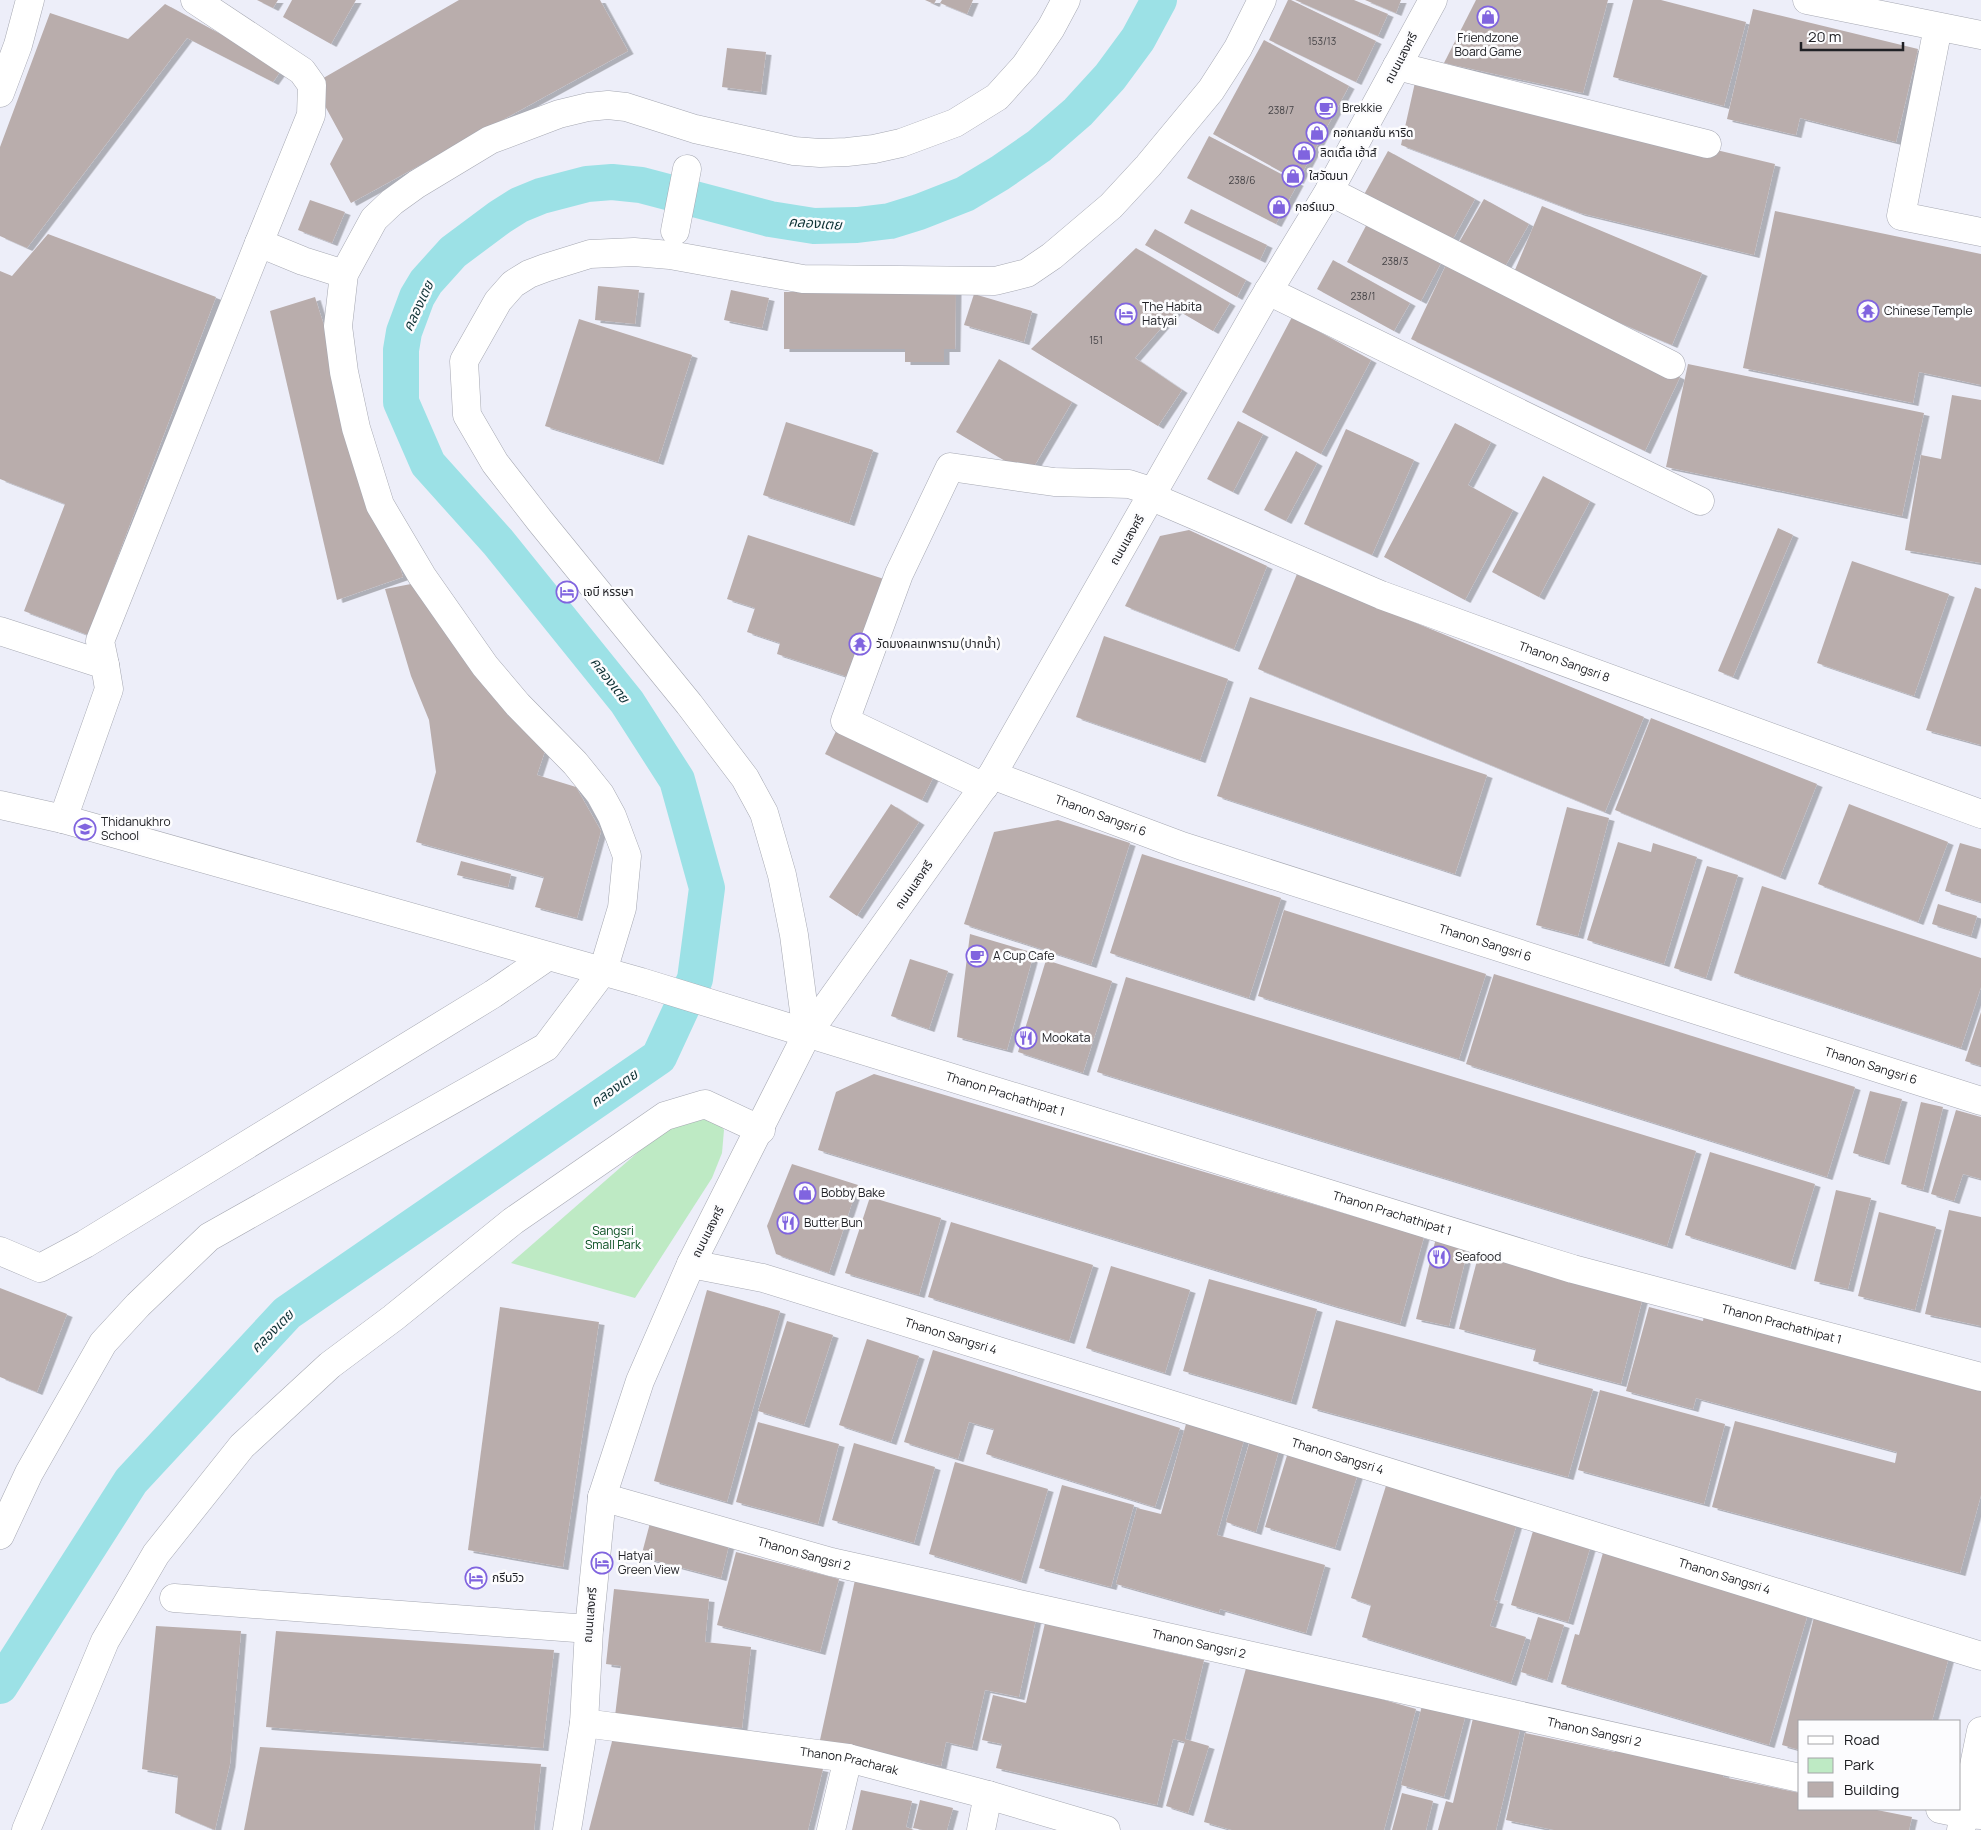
<svg xmlns="http://www.w3.org/2000/svg" width="1981" height="1830" viewBox="0 0 1981 1830" font-family="Manrope,'Noto Sans Thai',sans-serif">
	<style>
		.green { fill: #beeac4 }
		.lines { fill: none; stroke-linecap: round; stroke-linejoin: round }
		.canal { stroke: #9ce1e6; stroke-width: 36 }
		.building { fill: #b9adac; filter: url(#shadow) }
		.minor-casing { stroke: #a6a8b2; stroke-width: 29 }
		.minor { stroke: #fff; stroke-width: 28 }
		.labels { text-anchor: middle; stroke-width: 5; stroke-linejoin: round; paint-order: stroke }
		.number-label { font-size: 10px; fill: #464447 }
		.poi-label { font-size: 12px; fill: #202125; stroke: #fcfcfe; text-anchor: start }
		.street-label { font-size: 12px; fill: #202125; stroke: #fcfcfe }
		.park-label { font-size: 12px; fill: #074d1f; stroke: #fcfcfe }
		.water-label { font-size: 14px; font-style: italic; fill: #0f3235; stroke: #fcfcfe }
	</style>
	<defs>
		<filter id="shadow"><feDropShadow dx="5.5" dy="3" stdDeviation="0" flood-color="#0004"/></filter>
	</defs>
	<rect width="100%" height="100%" fill="#edeef9"/>
	<polygon class="green" points="714,1117 724,1130 722,1153 712,1178 635,1298 511,1263 660,1133 681,1120"/>
	<g class="lines">
		<polyline class="canal" points="0,1686 131,1481 287,1313 659,1057 695,979 707,888 677,780 627,702 498,542 428,464 401,402 401,350 404,332 417,297 426,282 453,252 500,217 519,205 541,196 587,184 612,182 641,185 770,219 814,226 857,225 890,221 919,212 965,194 1000,173 1039,146 1078,112 1110,77 1138,39 1159,0"/>
	</g>
	<g class="building">
		<polygon points="257,0 278,0 273,8"/>
		<polygon points="292,0 356,0 331,44 283,17"/>
		<polygon points="459,0 600,0 628,51 351,203 330,164 343,139 313,84"/>
		<polygon points="925,0 936,0 934,4"/>
		<polygon points="942,0 973,0 967,14 940,3"/>
		<polygon points="1288,0 1291,0 1376,41 1356,82 1269,40"/>
		<polygon points="1295,0 1354,0 1388,14 1378,36"/>
		<polygon points="1365,0 1401,0 1396,13"/>
		<polygon points="1476,0 1608,0 1583,93 1444,63"/>
		<polygon points="1633,0 1661,0 1746,22 1724,106 1613,77"/>
		<polygon points="165,4 283,68 273,82 187,38 27,248 0,236 0,147 50,13 128,39"/>
		<polygon points="1753,9 1918,49 1896,142 1800,118 1796,135 1727,119"/>
		<polygon points="1264,40 1349,86 1298,181 1213,134"/>
		<polygon points="727,48 766,52 761,92 722,87"/>
		<polygon points="1416,78 1775,164 1754,255 1580,213 1401,145"/>
		<polygon points="1209,136 1298,183 1276,224 1187,178"/>
		<polygon points="1388,151 1475,199 1448,248 1361,200"/>
		<polygon points="1484,199 1529,224 1502,272 1457,246"/>
		<polygon points="310,200 345,212 332,243 298,230"/>
		<polygon points="1542,206 1702,273 1672,345 1512,277"/>
		<polygon points="1191,209 1267,245 1260,260 1184,223"/>
		<polygon points="1775,211 1981,254 1981,385 1919,372 1913,403 1743,368"/>
		<polygon points="1369,220 1443,259 1421,301 1347,262"/>
		<polygon points="1155,229 1246,280 1237,297 1145,245"/>
		<polygon points="48,234 216,297 88,635 24,611 65,504 0,479 0,271 12,276"/>
		<polygon points="1136,248 1230,303 1213,331 1177,310 1135,358 1182,390 1158,426 1031,349"/>
		<polygon points="1333,260 1410,303 1394,331 1317,289"/>
		<polygon points="1446,265 1680,377 1645,451 1411,339"/>
		<polygon points="598,286 639,290 635,324 595,320"/>
		<polygon points="731,290 769,298 762,328 724,320"/>
		<polygon points="956,291 955,349 944,349 944,362 905,362 905,349 784,349 784,292"/>
		<polygon points="974,294 1032,311 1024,342 964,325"/>
		<polygon points="315,297 403,577 337,600 270,311"/>
		<polygon points="1292,317 1371,360 1321,454 1242,412"/>
		<polygon points="579,319 692,355 658,462 545,426"/>
		<polygon points="999,359 1072,402 1029,475 956,432"/>
		<polygon points="1688,364 1924,413 1902,516 1666,467"/>
		<polygon points="1952,395 1981,400 1981,563 1905,550 1921,455 1941,459"/>
		<polygon points="1238,421 1263,434 1233,492 1207,479"/>
		<polygon points="786,422 873,450 849,523 763,495"/>
		<polygon points="1455,423 1491,442 1468,485 1513,510 1465,600 1384,557"/>
		<polygon points="1346,429 1414,460 1372,555 1304,524"/>
		<polygon points="1296,451 1317,463 1286,521 1264,510"/>
		<polygon points="1543,476 1590,501 1539,597 1492,572"/>
		<polygon points="1778,528 1793,535 1733,677 1718,671"/>
		<polygon points="1189,530 1267,566 1234,649 1125,606 1160,536"/>
		<polygon points="748,535 884,579 851,678 777,654 780,643 747,632 755,608 727,599"/>
		<polygon points="1852,561 1949,594 1914,696 1817,663"/>
		<polygon points="1297,574 1644,717 1605,812 1258,669"/>
		<polygon points="411,584 546,748 537,775 576,787 601,831 577,918 535,907 544,877 416,842 436,772 429,720 411,676 385,589"/>
		<polygon points="1975,587 1981,589 1981,745 1926,730"/>
		<polygon points="1104,636 1228,679 1200,760 1076,717"/>
		<polygon points="1250,697 1487,775 1455,874 1217,796"/>
		<polygon points="1651,718 1817,784 1780,877 1615,810"/>
		<polygon points="839,725 936,772 922,800 825,754"/>
		<polygon points="891,804 919,822 857,916 829,897"/>
		<polygon points="1849,804 1948,842 1918,922 1818,884"/>
		<polygon points="1567,807 1609,818 1578,936 1536,925"/>
		<polygon points="1058,820 1130,843 1091,965 964,924 994,832"/>
		<polygon points="1618,842 1651,852 1653,843 1697,857 1664,964 1587,940"/>
		<polygon points="1960,843 1981,849 1981,902 1945,891"/>
		<polygon points="1142,854 1281,898 1249,998 1110,953"/>
		<polygon points="461,861 511,874 508,887 457,875"/>
		<polygon points="1707,866 1738,875 1706,978 1674,968"/>
		<polygon points="1762,886 1981,958 1981,987 1961,1048 1734,973"/>
		<polygon points="1938,904 1977,916 1971,936 1932,924"/>
		<polygon points="1284,910 1486,974 1459,1059 1258,996"/>
		<polygon points="970,934 1034,953 1007,1050 957,1037"/>
		<polygon points="910,959 948,971 929,1029 891,1016"/>
		<polygon points="1046,960 1112,981 1083,1073 1018,1052"/>
		<polygon points="1494,974 1855,1087 1827,1177 1466,1064"/>
		<polygon points="1126,977 1696,1151 1667,1246 1097,1072"/>
		<polygon points="1981,1012 1981,1066 1965,1061"/>
		<polygon points="874,1074 1424,1237 1400,1324 1332,1305 818,1150 836,1092"/>
		<polygon points="1870,1091 1902,1099 1884,1162 1853,1153"/>
		<polygon points="1921,1102 1943,1107 1923,1190 1901,1184"/>
		<polygon points="1956,1110 1981,1117 1981,1179 1963,1174 1954,1201 1931,1194"/>
		<polygon points="1710,1152 1815,1184 1790,1267 1685,1235"/>
		<polygon points="792,1164 858,1185 829,1273 776,1254 767,1226"/>
		<polygon points="1836,1190 1871,1198 1848,1289 1814,1281"/>
		<polygon points="870,1197 941,1218 919,1295 845,1273"/>
		<polygon points="1949,1210 1981,1217 1981,1326 1925,1314"/>
		<polygon points="1879,1212 1936,1227 1915,1310 1858,1296"/>
		<polygon points="951,1222 1093,1265 1069,1341 928,1297"/>
		<polygon points="1436,1238 1469,1245 1449,1326 1416,1319"/>
		<polygon points="1479,1253 1643,1297 1621,1384 1533,1361 1536,1349 1459,1329"/>
		<polygon points="1111,1266 1190,1290 1165,1373 1086,1348"/>
		<polygon points="1209,1279 1317,1309 1291,1402 1183,1371"/>
		<polygon points="0,1288 67,1314 37,1392 0,1377"/>
		<polygon points="707,1290 780,1311 727,1502 654,1481"/>
		<polygon points="500,1307 599,1322 563,1567 468,1550"/>
		<polygon points="1649,1307 1703,1321 1704,1316 1981,1390 1981,1495 1960,1573 1712,1507 1735,1421 1895,1463 1897,1452 1696,1398 1693,1409 1626,1391"/>
		<polygon points="1336,1320 1593,1389 1568,1477 1312,1408"/>
		<polygon points="787,1321 833,1335 804,1425 758,1411"/>
		<polygon points="867,1339 919,1356 891,1442 839,1425"/>
		<polygon points="933,1350 1180,1428 1155,1507 986,1454 994,1429 969,1422 958,1459 904,1442"/>
		<polygon points="1600,1390 1725,1424 1704,1504 1578,1470"/>
		<polygon points="758,1422 839,1444 818,1524 736,1502"/>
		<polygon points="1186,1424 1244,1440 1217,1535 1325,1565 1306,1633 1220,1609 1219,1613 1116,1584 1137,1508 1161,1514"/>
		<polygon points="1252,1434 1281,1443 1256,1532 1226,1522"/>
		<polygon points="854,1443 935,1467 914,1543 832,1520"/>
		<polygon points="1289,1449 1359,1470 1335,1548 1265,1527"/>
		<polygon points="955,1462 1048,1489 1021,1581 929,1554"/>
		<polygon points="1389,1476 1519,1517 1494,1600 1498,1601 1490,1626 1526,1637 1511,1683 1362,1637 1371,1605 1351,1598"/>
		<polygon points="1062,1485 1134,1505 1111,1587 1039,1568"/>
		<polygon points="1536,1521 1593,1538 1568,1622 1511,1605"/>
		<polygon points="650,1523 729,1545 721,1578 641,1557"/>
		<polygon points="1605,1546 1810,1607 1769,1745 1561,1684 1575,1634 1579,1635"/>
		<polygon points="736,1552 839,1579 820,1652 717,1625"/>
		<polygon points="855,1580 1036,1619 1019,1697 985,1690 972,1748 946,1742 941,1766 820,1740"/>
		<polygon points="614,1589 709,1599 705,1642 751,1647 742,1728 615,1716 621,1666 606,1664"/>
		<polygon points="1538,1617 1564,1625 1547,1680 1521,1672"/>
		<polygon points="1814,1617 1950,1653 1932,1721 1800,1721 1800,1750 1782,1745"/>
		<polygon points="1046,1619 1148,1642 1146,1647 1204,1660 1185,1739 1209,1746 1188,1813 1166,1806 1185,1742 1173,1739 1157,1805 996,1768 1002,1744 982,1740 993,1695 1026,1703"/>
		<polygon points="156,1626 241,1631 230,1764 215,1830 175,1813 178,1776 142,1769"/>
		<polygon points="276,1631 554,1650 543,1748 266,1727"/>
		<polygon points="1248,1661 1416,1709 1384,1830 1232,1830 1204,1822"/>
		<polygon points="1423,1702 1466,1714 1444,1797 1401,1785"/>
		<polygon points="1474,1714 1521,1726 1496,1830 1438,1830 1446,1801 1453,1803"/>
		<polygon points="615,1730 823,1769 808,1830 589,1830"/>
		<polygon points="1525,1733 1615,1752 1617,1743 1726,1766 1723,1777 1800,1793 1800,1809 1872,1809 1912,1817 1909,1830 1554,1830 1506,1820"/>
		<polygon points="260,1747 541,1764 534,1830 244,1830"/>
		<polygon points="861,1790 912,1801 906,1827 914,1830 852,1830"/>
		<polygon points="1402,1793 1433,1801 1426,1830 1392,1830"/>
		<polygon points="920,1800 953,1808 947,1830 923,1830 913,1828"/>
	</g>
	<g class="lines">
		<g class="minor-casing">
			<g id="minor">
				<polyline points="195,0 302,71 312,85 311,115 259,243"/>
				<polyline points="1807,0 1981,35"/>
				<polyline points="1938,27 1901,216 1981,232"/>
				<polyline points="1397,66 1707,144"/>
				<polyline points="0,93 18,45 30,0"/>
				<polyline points="1329,191 1671,365"/>
				<polyline points="675,231 687,169"/>
				<polyline points="1268,291 1700,501"/>
				<path id="s1" d="M1152 497 1381 595 1981 814"/>
				<polyline points="0,631 105,665 109,689 63,819"/>
				<polyline points="105,665 100,641 259,243 303,261 344,274"/>
				<path id="s2" d="M992 775 1182 846 1981 1101"/>
				<polyline points="984,787 845,721 899,574 950,467 1054,482 1129,484 1154,492"/>
				<path id="s3" d="M0 805 63 819 641 982 1573 1269 1981 1377"/>
				<polyline points="807,1034 794,935 782,875 764,813 745,778 689,704 540,521 495,463 467,415 464,361 498,301 513,284 529,274 545,268 590,254 634,252 670,255 803,279 995,281 1027,273 1052,256 1111,206 1148,166 1211,90 1238,48 1262,0"/>
				<polyline points="0,1251 40,1268 85,1244 493,994 547,957"/>
				<path id="s4" d="M691 1264 763 1278 1981 1656"/>
				<path id="s5" d="M602 1497 831 1562 1800 1778"/>
				<polyline points="0,1535 29,1473 103,1343 138,1305 209,1237 546,1047 603,971 622,908 627,856 612,816 600,794 575,763 518,705 485,666 422,576 380,505 356,428 344,372 338,326 344,274 374,219 392,202 417,184 490,140 559,114 588,107 608,105 626,107 695,129 794,151 820,153 847,152 874,149 901,143 955,123 997,97 1025,66 1051,28 1066,0"/>
				<polyline points="174,1598 589,1629"/>
				<path id="s6" d="M584 1723 848 1758 988 1795 1106 1830"/>
				<polyline points="1940,1809 1964,1814 1981,1815"/>
				<polyline points="26,1830 105,1641 156,1554 242,1446 330,1365 393,1318 513,1221 665,1116 705,1104 761,1130"/>
				<polyline points="567,1830 584,1723 589,1629 602,1497 640,1381 691,1264 807,1034 992,775 1261,303 1329,191 1433,0"/>
				<polyline points="831,1830 848,1758"/>
				<polyline points="981,1830 988,1795"/>
				<polyline points="1961,1830 1981,1731"/>
			</g>
		</g>
		<use href="#minor" class="minor"/>
	</g>
	<defs>
		<g id="shop-ring" transform="scale(1.125)"><circle r="9.5" fill="#fcfcfe" stroke="#8064df" stroke-width="1.5"/><path d="M-5-2.5h2.3a2.7 3.5 0 0 1 5.4 0H5L5.5 6h-11ZM-1.5-2.5h3a1.5 2.3 0 0 0-3 0Z" fill="#8064df"/></g>
		<g id="cafe-ring" transform="scale(1.125)"><circle r="9.5" fill="#fcfcfe" stroke="#8064df" stroke-width="1.5"/><path d="M-5.5-4.5H6V0H3Q3 3.5 0 3.5H-2.5Q-5.5 3.5-5.5 0ZM3-3.2v2h1.7v-2ZM-6 4.5H4V6H-6Z" fill="#8064df"/></g>
		<g id="temple-ring" transform="scale(1.125)"><circle r="9.5" fill="#fcfcfe" stroke="#8064df" stroke-width="1.5"/><path d="M0-6L5-2H3V0L6.5 2.5H4V6H1.5V3h-3V6H-4V2.5H-6.5L-3 0V-2H-5Z" fill="#8064df"/></g>
		<g id="hotel-ring" transform="scale(1.125)"><circle r="9.5" fill="#fcfcfe" stroke="#8064df" stroke-width="1.5"/><path d="M-6-4.5h1.5V1H6V5H4.5V3h-9V5H-6ZM-4 0a1.8 1.8 0 1 1 3.6 0ZM.5 0V-2.5h3Q6-2.5 6 0Z" fill="#8064df"/></g>
		<g id="school-ring" transform="scale(1.125)"><circle r="9.5" fill="#fcfcfe" stroke="#8064df" stroke-width="1.5"/><path d="M0-5L7-2L0 1L-7-2ZM-4 1L0 2.5L4 1V4Q0 6-4 4Z" fill="#8064df"/></g>
		<g id="restaurant-ring" transform="scale(1.125)"><circle r="9.5" fill="#fcfcfe" stroke="#8064df" stroke-width="1.5"/><path d="M-5-6h1v4h1v-4h1v4h1v-4h1v5L-1.5 .5V6h-2V.5L-5-1ZM5-6V6H3V1.5H1.5Q1.5-4 5-6Z" fill="#8064df"/></g>
	</defs>
	<g fill-rule="evenodd">
		<use href="#shop-ring" x="1488" y="17"/>
		<use href="#cafe-ring" x="1326" y="108"/>
		<use href="#shop-ring" x="1317" y="133"/>
		<use href="#shop-ring" x="1304" y="153"/>
		<use href="#shop-ring" x="1293" y="176"/>
		<use href="#shop-ring" x="1279" y="207"/>
		<use href="#temple-ring" x="1868" y="311"/>
		<use href="#hotel-ring" x="1126" y="314"/>
		<use href="#hotel-ring" x="567" y="592"/>
		<use href="#temple-ring" x="860" y="644"/>
		<use href="#school-ring" x="85" y="829"/>
		<use href="#cafe-ring" x="977" y="956"/>
		<use href="#restaurant-ring" x="1026" y="1038"/>
		<use href="#shop-ring" x="805" y="1193"/>
		<use href="#restaurant-ring" x="788" y="1223"/>
		<use href="#restaurant-ring" x="1439" y="1257"/>
		<use href="#hotel-ring" x="602" y="1563"/>
		<use href="#hotel-ring" x="476" y="1578"/>
	</g>
	<g class="labels">
		<g class="number-label">
			<text x="1322" y="45">153/13</text>
			<text x="1281" y="114">238/7</text>
			<text x="1242" y="184">238/6</text>
			<text x="1395" y="265">238/3</text>
			<text x="1363" y="300">238/1</text>
			<text x="1096" y="344">151</text>
		</g>
		<g class="poi-label">
			<text x="1488" y="42" text-anchor="middle">Friendzone<tspan x="1488" dy="14">Board Game</tspan></text>
			<text x="1342" y="112">Brekkie</text>
			<text x="1333" y="137">กอกเลคชั่น หาริด</text>
			<text x="1320" y="157">ลิตเติ้ล เฮ้าส์</text>
			<text x="1309" y="180">ใสวัฒนา</text>
			<text x="1295" y="211">กอร์แนว</text>
			<text x="1142" y="311">The Habita<tspan x="1142" dy="14">Hatyai</tspan></text>
			<text x="1884" y="315">Chinese Temple</text>
			<text x="583" y="596">เจบี หรรษา</text>
			<text x="876" y="648">วัดมงคลเทพาราม(ปากน้ำ)</text>
			<text x="101" y="826">Thidanukhro<tspan x="101" dy="14">School</tspan></text>
			<text x="993" y="960">A Cup Cafe</text>
			<text x="1042" y="1042">Mookata</text>
			<text x="821" y="1197">Bobby Bake</text>
			<text x="804" y="1227">Butter Bun</text>
			<text x="1455" y="1261">Seafood</text>
			<text x="618" y="1560">Hatyai<tspan x="618" dy="14">Green View</tspan></text>
			<text x="492" y="1582">กรีนวิว</text>
		</g>
		<g class="street-label">
			<text transform="translate(1401 58) rotate(-62)" y="4">ถนนเเสงศรี</text>
			<text transform="translate(1127 540) rotate(-60)" y="4">ถนนเเสงศรี</text>
			<text dy="4" stroke="none"><textPath href="#s1" startOffset="444">Thanon Sangsri 8</textPath></text>
			<text dy="4" stroke="none"><textPath href="#s2" startOffset="116">Thanon Sangsri 6</textPath></text>
			<text transform="translate(914 885) rotate(-55)" y="4">ถนนเเสงศรี</text>
			<text dy="4" stroke="none"><textPath href="#s2" startOffset="521">Thanon Sangsri 6</textPath></text>
			<text dy="4" stroke="none"><textPath href="#s2" startOffset="926">Thanon Sangsri 6</textPath></text>
			<text dy="4" stroke="none"><textPath href="#s3" startOffset="1046">Thanon Prachathipat 1</textPath></text>
			<text dy="4" stroke="none"><textPath href="#s3" startOffset="1451">Thanon Prachathipat 1</textPath></text>
			<text transform="translate(708 1232) rotate(-63)" y="4">ถนนเเสงศรี</text>
			<text dy="4" stroke="none"><textPath href="#s3" startOffset="1856">Thanon Prachathipat 1</textPath></text>
			<text dy="4" stroke="none"><textPath href="#s4" startOffset="270">Thanon Sangsri 4</textPath></text>
			<text dy="4" stroke="none"><textPath href="#s4" startOffset="675">Thanon Sangsri 4</textPath></text>
			<text dy="4" stroke="none"><textPath href="#s5" startOffset="210">Thanon Sangsri 2</textPath></text>
			<text dy="4" stroke="none"><textPath href="#s4" startOffset="1080">Thanon Sangsri 4</textPath></text>
			<text transform="translate(590 1615) rotate(-85)" y="4">ถนนเเสงศรี</text>
			<text dy="4" stroke="none"><textPath href="#s5" startOffset="615">Thanon Sangsri 2</textPath></text>
			<text dy="4" stroke="none"><textPath href="#s5" startOffset="1020">Thanon Sangsri 2</textPath></text>
			<text dy="4" stroke="none"><textPath href="#s6" startOffset="268">Thanon Pracharak</textPath></text>
		</g>
		<g class="park-label">
			<text x="613" y="1235">Sangsri<tspan x="613" dy="14">Small Park</tspan></text>
		</g>
		<g class="water-label">
			<text transform="translate(815 223) rotate(4)" y="5">คลองเตย</text>
			<text transform="translate(418 306) rotate(-65)" y="5">คลองเตย</text>
			<text transform="translate(610 680) rotate(52)" y="5">คลองเตย</text>
			<text transform="translate(614 1088) rotate(-35)" y="5">คลองเตย</text>
			<text transform="translate(272 1331) rotate(-45)" y="5">คลองเตย</text>
		</g>
	</g>
	<rect x="1798" y="1720" width="162" height="90" fill="#fcfcfe" stroke="#a4a4a7"/>
	<rect x="1808" y="1736" width="25" height="8" fill="#ffffff" stroke="#a4a4a7"/>
	<text x="1844" y="1745" font-size="15" fill="#202125">Road</text>
	<rect x="1808" y="1758" width="25" height="15" fill="#beeac4" stroke="#a4a4a7"/>
	<text x="1844" y="1770" font-size="15" fill="#202125">Park</text>
	<rect x="1808" y="1782" width="25" height="15" fill="#b9adac" stroke="#a4a4a7"/>
	<text x="1844" y="1795" font-size="15" fill="#202125">Building</text>
	<path d="M1801 42v8h102v-8" fill="none" stroke="#202125" stroke-width="2.5"/>
	<text x="1808" y="42" font-size="15" fill="#202125" stroke="#fcfcfe" stroke-width="4" paint-order="stroke">20 m</text>
</svg>
